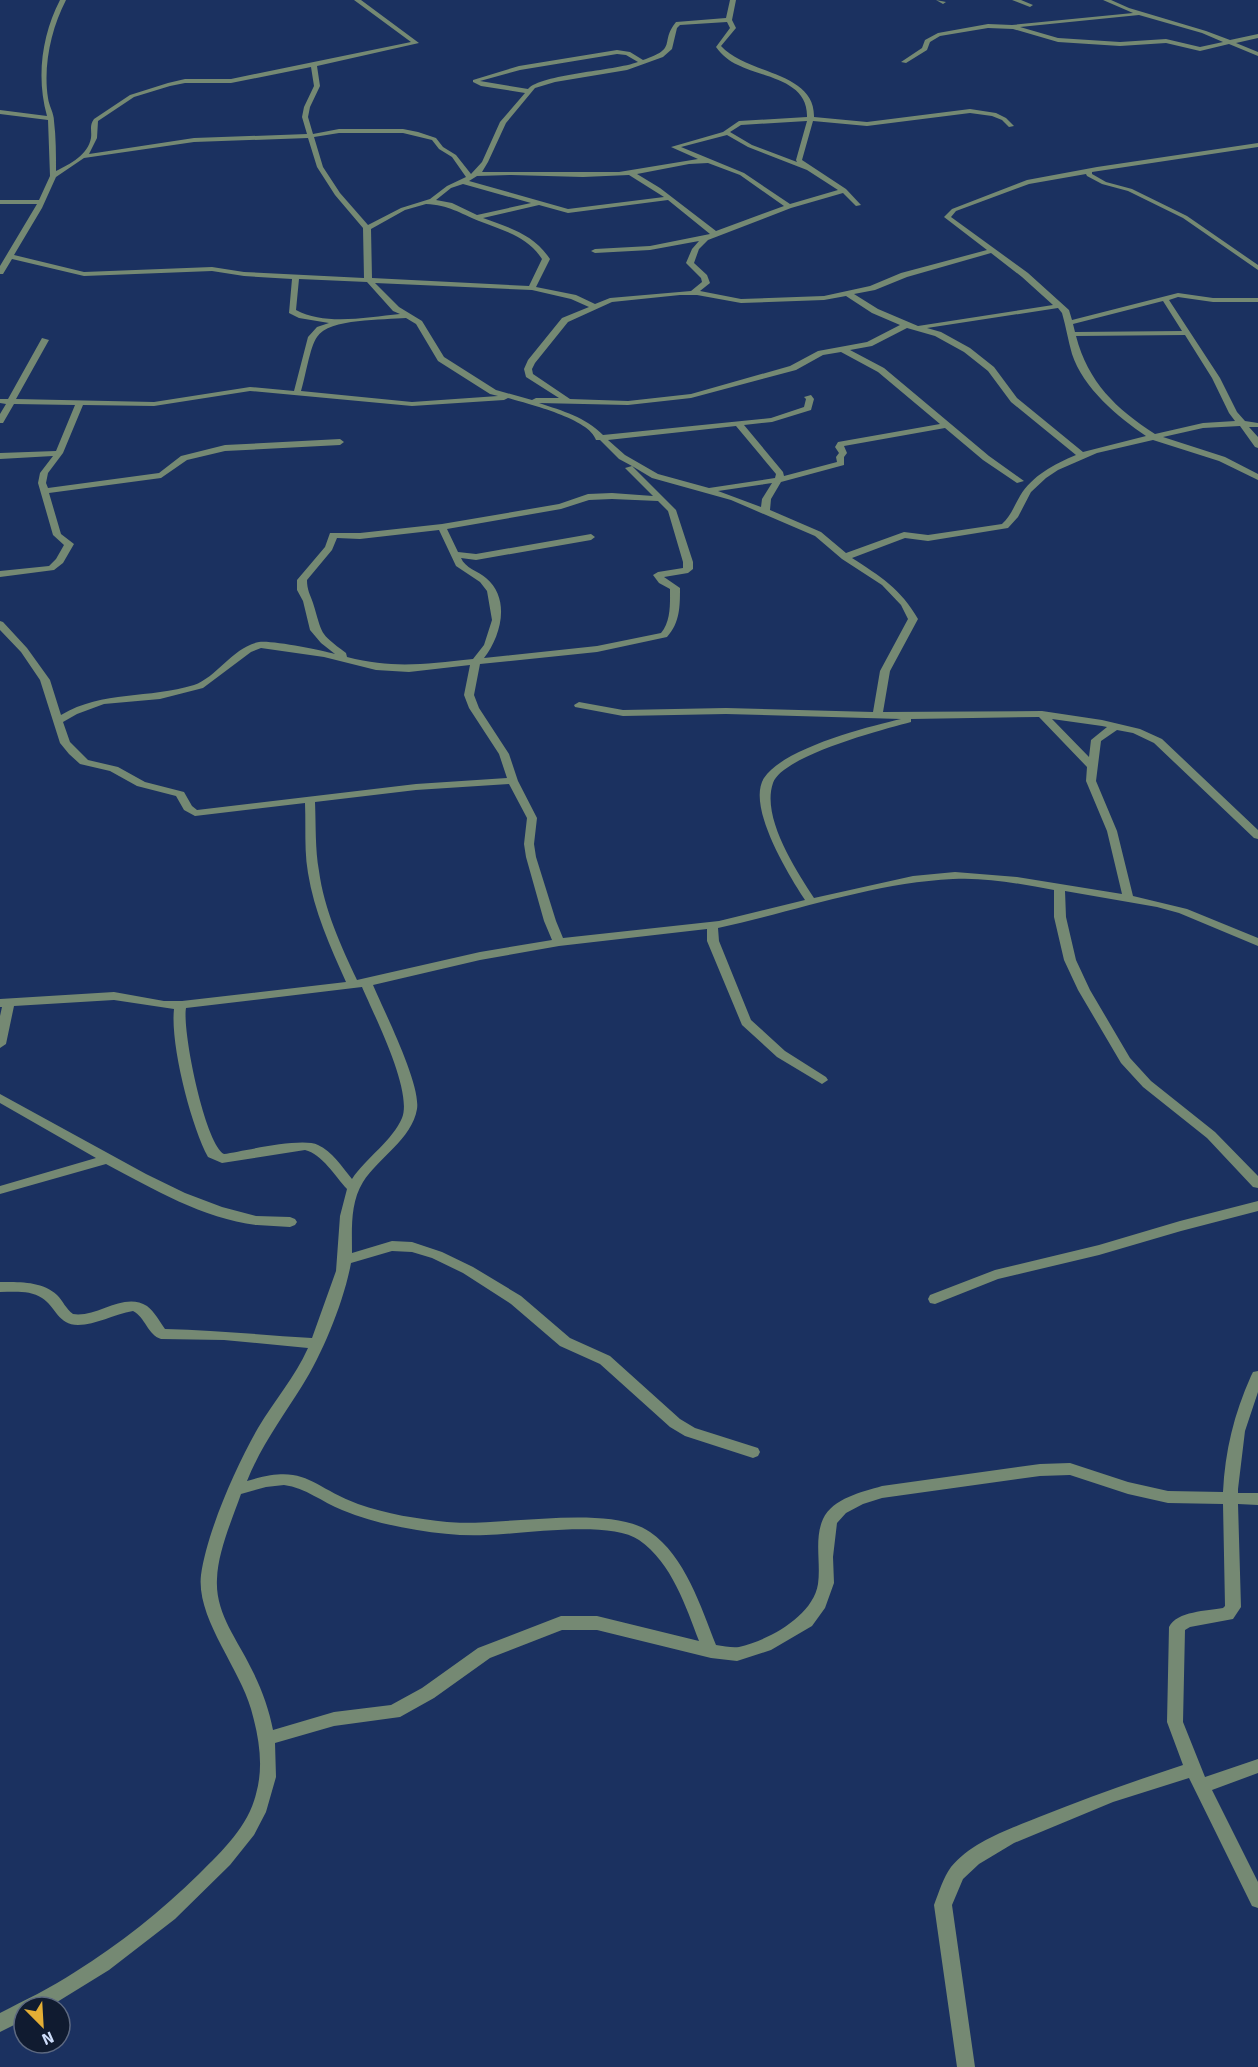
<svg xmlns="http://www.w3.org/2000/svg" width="1258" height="2067" viewBox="0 0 1258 2067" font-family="Signika,sans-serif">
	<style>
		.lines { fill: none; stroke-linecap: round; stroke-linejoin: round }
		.minor { fill: #758973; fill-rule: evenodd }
	</style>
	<rect width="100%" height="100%" fill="#1b3160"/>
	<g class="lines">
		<g class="minor">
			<path d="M60 0H66C51 29 43 66 48 98 49 106 54 113 54 121 56 137 56 155 56 171 70 164 88 155 91 138 92 130 89 126 94 119L130 95 168 83 185 79H231L411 42 354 0H361L419 43 317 66 320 86 310 107 308 117 313 134 339 129H403L418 132 436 138 443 147 456 155 471 174 482 162 500 122 525 93 481 86 473 82V80L519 66 617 50 630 52 643 60C679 48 659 43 676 22L726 18 730 0H736L732 20 736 28 721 46C747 75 815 71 814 117L867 122 970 109 996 113 1006 118 1014 126 1009 127 1002 120 992 116 970 113 867 126 813 121 802 160 846 189 861 205 856 206 843 193 791 208 708 240 699 249 694 263 707 275 710 283 700 291 741 299 824 296 870 286 901 273 987 250 944 217 952 209 1027 180 1097 167 1258 143V147L1092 172V174L1106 182 1132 189 1187 216 1258 265V270L1183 218 1128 191 1102 184 1087 176 1086 174 1029 184 956 211 951 217 1028 273 1069 310 1072 320 1178 293 1213 298H1258V302H1213L1178 297 1169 300 1220 378 1237 412 1245 421 1258 423V427H1249L1258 437V448L1255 447 1240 426 1203 428 1163 437 1225 457 1258 474V480L1219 461 1153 440 1097 453 1058 470 1046 478 1031 492 1018 517 1008 528 928 541 905 538 852 558C880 576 901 589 918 619L890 671 883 712 1042 711 1102 720 1140 729 1162 739 1258 830V839L1254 838 1154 743 1133 733 1117 730 1101 741 1096 781 1117 831 1133 896 1187 909 1258 938V946L1179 913 1157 907 1065 891 1066 917 1076 960 1090 990 1130 1058 1151 1081 1215 1132 1258 1176V1188L1253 1187 1207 1138 1143 1087 1121 1063 1078 990 1064 960 1054 917V890C1021 884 986 877 953 879 873 883 796 911 718 928L719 941 751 1020 785 1051 826 1077 828 1080 822 1084 777 1057 742 1025 707 941V929L559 946 480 960 373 985C384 1011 421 1084 417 1109 412 1139 378 1158 363 1182 350 1203 352 1229 352 1253L392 1241 412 1242 442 1252 473 1267 521 1296 570 1338 610 1356 680 1419 695 1428 758 1448 760 1452 758 1456 753 1458 685 1436 670 1427 600 1364 560 1346 511 1304 463 1273 432 1258 412 1252 392 1251 351 1263C344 1301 323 1353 302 1386 282 1418 261 1446 247 1481 306 1463 308 1485 358 1504 386 1514 418 1519 447 1522 500 1527 609 1503 650 1532 685 1556 701 1607 716 1645 724 1646 732 1648 739 1647 769 1640 813 1616 818 1584 821 1563 814 1539 823 1519 833 1498 862 1492 882 1486L1040 1464 1070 1463 1128 1482 1168 1491 1223 1492C1225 1451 1234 1414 1251 1376L1253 1372 1258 1371V1392L1245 1431 1238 1489V1493H1258V1505L1238 1504 1241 1607 1233 1619 1190 1627 1185 1630 1183 1722 1205 1777 1258 1759V1773L1212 1790 1258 1882V1908L1252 1906 1189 1778 1113 1802 1014 1843 979 1864 963 1879 952 1905 975 2067H957L934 1905C939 1892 943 1878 951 1867 972 1841 1010 1829 1039 1817 1087 1798 1134 1781 1183 1765L1167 1722 1169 1627C1177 1611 1207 1611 1223 1608L1225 1606 1223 1504 1168 1503 1128 1494 1070 1475 1040 1476 882 1498 863 1504 846 1513 837 1523 833 1557 834 1583 825 1608 812 1626 771 1650 737 1661 711 1658 597 1630H562L490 1658 434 1698 400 1717 334 1726 275 1743 276 1777 266 1812 254 1835 230 1865 175 1919 109 1970 49 2007H24V2020L0 2032V2013C25 2000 51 1988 75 1972 120 1944 161 1911 199 1874 222 1851 248 1827 256 1794 264 1766 259 1737 251 1709 239 1667 196 1618 201 1575 207 1532 236 1466 258 1428 274 1401 295 1377 308 1348L224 1340 161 1339C148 1335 145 1317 133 1311 114 1314 96 1325 78 1325 58 1325 56 1307 42 1298 30 1290 14 1292 0 1292V1282C19 1282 42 1281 57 1295 63 1301 66 1309 73 1314 97 1318 124 1291 147 1306 154 1311 160 1322 165 1329 214 1330 263 1335 312 1338L336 1271 340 1216 347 1189C335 1176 322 1154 305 1150L222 1163 208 1157C191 1126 170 1044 174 1009L114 1000 14 1006 6 1044 0 1048V1016L2 1007H0V999L114 992 164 1001H182L346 982C330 946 314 911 308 873 304 850 306 826 305 803L195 816 184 810 176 796 137 786 110 771 80 764 69 754 60 743 40 680 21 652 0 630V621L3 622 27 648 50 680 61 715C103 690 149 699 194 685 217 677 233 647 259 642 271 640 321 650 335 654L321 643 310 630 303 601 297 590V580L325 547 330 533H360L442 524 559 504 588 494 612 493 653 496 625 468 632 466 619 459 600 440H596C590 419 529 404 508 398L504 400 412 406 250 391 154 406 83 405 63 453 48 473 46 483 48 488 159 473 181 456 225 445 340 439 344 442 340 445 225 451 187 460 161 478 49 493 61 534 74 544 63 563 54 570 0 577V571L49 566 56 559 64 545 53 535 38 483 40 473 53 456 0 459V453L56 451 75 405 14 404 3 423H0V414L6 404 0 403V399H8L42 338 49 340 16 399 154 402 250 387 294 391 308 337 317 327 329 323 299 318 289 313 292 279 244 276 212 271 84 276 12 259 3 274H0V266L37 204H0V200H39L50 176 48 120 0 114V110L47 116C36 77 42 35 60 0ZM727 22 730 28 716 47C722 55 729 61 738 65 764 78 808 80 807 117L739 121 723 132 671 147 698 159 619 172H482L488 162 506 123 535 88 555 82 627 70 663 57 672 49 677 28 680 25ZM617 54 626 55 638 62C614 71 541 74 528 89L480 81 520 70ZM311 67 314 86 304 107 302 117 307 134 194 138 89 154 97 138 98 121 134 97 170 86 185 83H231ZM807 121 796 160 797 162 752 145 730 132 741 125ZM339 133H403L432 140 439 149 452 157 466 177 447 186 430 199 401 208 368 225 340 193 323 167 314 137ZM727 135 748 147 807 170 838 190 790 204 744 173 681 147ZM308 138 317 167 335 195 363 228 364 278 244 272 212 267 84 272 14 255 42 208 56 177 84 158 194 142ZM708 163 740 175 784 206 716 231 660 188 637 174 689 164ZM511 175 583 177 629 175 664 197 568 209 469 181 477 176ZM463 184 531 203 477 215 452 203 436 200 451 188ZM668 200 710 234 650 246 595 249 591 251 595 253 650 250 699 241 692 249 686 263 701 278 702 282 691 291 610 298 595 304 576 295 536 287 550 259C533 234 510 228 483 218L539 205 568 213ZM426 204C449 205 459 213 479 221 504 231 527 236 542 259L529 286 372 278 371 229 405 210ZM991 253 1022 277 1053 305 918 326 878 309 854 294 875 290 907 277ZM299 279 367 282 393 311 400 314C367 317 326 326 296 310ZM375 283 532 290 571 299 589 307 562 318 528 360 524 369 526 377 559 398H536L532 400 496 390 444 357 422 321 399 307ZM680 295H697L741 303 824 300 846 296 872 313 900 325 867 342 818 351 790 366 691 394 628 401 570 399 533 374 532 369 535 363 568 322 612 302ZM1163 301 1182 331 1075 332 1073 324ZM1058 308 1062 313C1066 327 1068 340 1072 354 1083 388 1118 417 1146 436L1083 452 1017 398 994 367 970 348 941 332 927 328ZM406 318 416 324 438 361 490 394 498 396 412 402 301 391C305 379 310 346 317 337 329 318 384 320 406 318ZM907 328 935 336 964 352 988 371 1011 402 1076 455C1054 464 1032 476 1020 496 1014 506 1011 516 1002 524L928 535 904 532 846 553 821 532 770 510 771 499 781 482 844 465V457L847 453 844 446 945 428 983 460 1017 483 1024 481 989 456 884 368 850 350 872 346ZM1185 335 1212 378 1229 413 1235 421 1203 423 1155 434C1116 409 1088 382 1076 336ZM841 352 878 372 940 424 838 442 835 447 839 453 836 457 837 462 784 476 783 472 744 425 772 422 811 410 814 399 811 395 804 397 806 399 804 407 771 418 603 435C585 417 563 411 539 403L628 405 691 398 796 370 823 355ZM736 426 776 474 775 478 709 488 658 474 625 455 608 440ZM632 466 652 478 731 500 815 536 842 559 882 585 901 605 908 619 880 671 873 712 726 708 623 710 579 702 574 705 575 707 623 716 726 714 901 719C867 727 784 748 764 778 746 806 789 876 805 900L719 921 563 938 556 921 536 857 534 844 537 818 518 781 509 754 479 708 474 695 480 664 597 652 667 637C680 623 680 606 680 588L664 577 688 573 693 569V562L676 510ZM772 483 762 499 761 507 718 491ZM612 499 658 501 668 511 683 562V568L658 572 653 575 659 583 670 589C670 604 671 621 661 633L597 646 484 658C501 636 511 599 486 578 478 571 465 568 461 558L476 560 591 540 595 537 591 534 476 554 458 552 447 529 561 509 589 500ZM439 530 456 566 480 582 487 591 492 620 484 645 473 659C424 664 395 669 347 657L346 653C318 632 323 635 313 603 310 594 307 590 307 580L332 550 337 538 360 539ZM261 648 324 657 376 670 409 672 470 665 464 695 469 708 499 754 507 778 416 784 197 810 192 806 184 792 145 782 118 767 88 760 70 742 63 722 77 714 104 704 160 699 203 688 251 652ZM1039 717 1087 767 1086 781 1107 831 1122 894 1017 877 955 872 913 876 814 898C796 870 761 817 773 783 782 756 884 729 911 722V719ZM1052 719 1102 726 1107 727 1091 740 1089 757ZM509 784 527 818 524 844 526 857 544 921 552 940 480 952 357 980C341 946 324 909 319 871 315 849 316 825 315 802L416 790ZM362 987C374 1015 413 1091 402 1118 393 1140 366 1158 352 1179 342 1167 332 1151 318 1145 302 1137 244 1151 224 1154 205 1144 182 1031 186 1008ZM284 1485C306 1488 322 1502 342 1510 366 1520 392 1526 417 1530 440 1534 463 1536 486 1535 523 1534 610 1520 639 1540 672 1563 686 1607 699 1641L597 1616H561L478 1648 422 1688 391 1705 334 1712 273 1730C269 1709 261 1687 251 1668 237 1639 215 1613 217 1579 218 1551 232 1520 241 1494L266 1487Z"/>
			<polygon points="936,0 946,2 943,4"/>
			<polygon points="1012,0 1021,0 1033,5 1030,7"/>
			<path d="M1103 0H1111L1129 8 1206 31 1230 40 1258 34V38L1236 43 1258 52V56L1229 44 1200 51 1166 43 1120 46 1058 42 1013 29 988 28 940 36 930 42 927 50 906 63 901 62 922 48 925 40 938 33 988 24 1012 25 1133 13ZM1139 15 1202 33 1223 42 1200 47 1166 39 1120 42 1058 38 1020 27Z"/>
			<path d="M0 1094 146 1174 185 1193 222 1207 256 1216 290 1217 295 1219 297 1222 295 1225 290 1227C279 1226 268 1226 257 1225 204 1219 153 1189 106 1164L0 1194V1186L96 1158 0 1103Z"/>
			<polygon points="1258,1201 1258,1211 1181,1231 1099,1255 998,1279 935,1304 930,1303 928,1299 930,1295 995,1270 1099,1245 1180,1221"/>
		</g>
	</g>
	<g transform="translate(42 2025) rotate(156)"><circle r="28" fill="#101b30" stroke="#5c6880" stroke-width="1.5"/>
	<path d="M0-4.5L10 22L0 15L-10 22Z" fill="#e3ae35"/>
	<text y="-9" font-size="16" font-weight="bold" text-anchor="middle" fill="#cddcf9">N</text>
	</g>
</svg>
